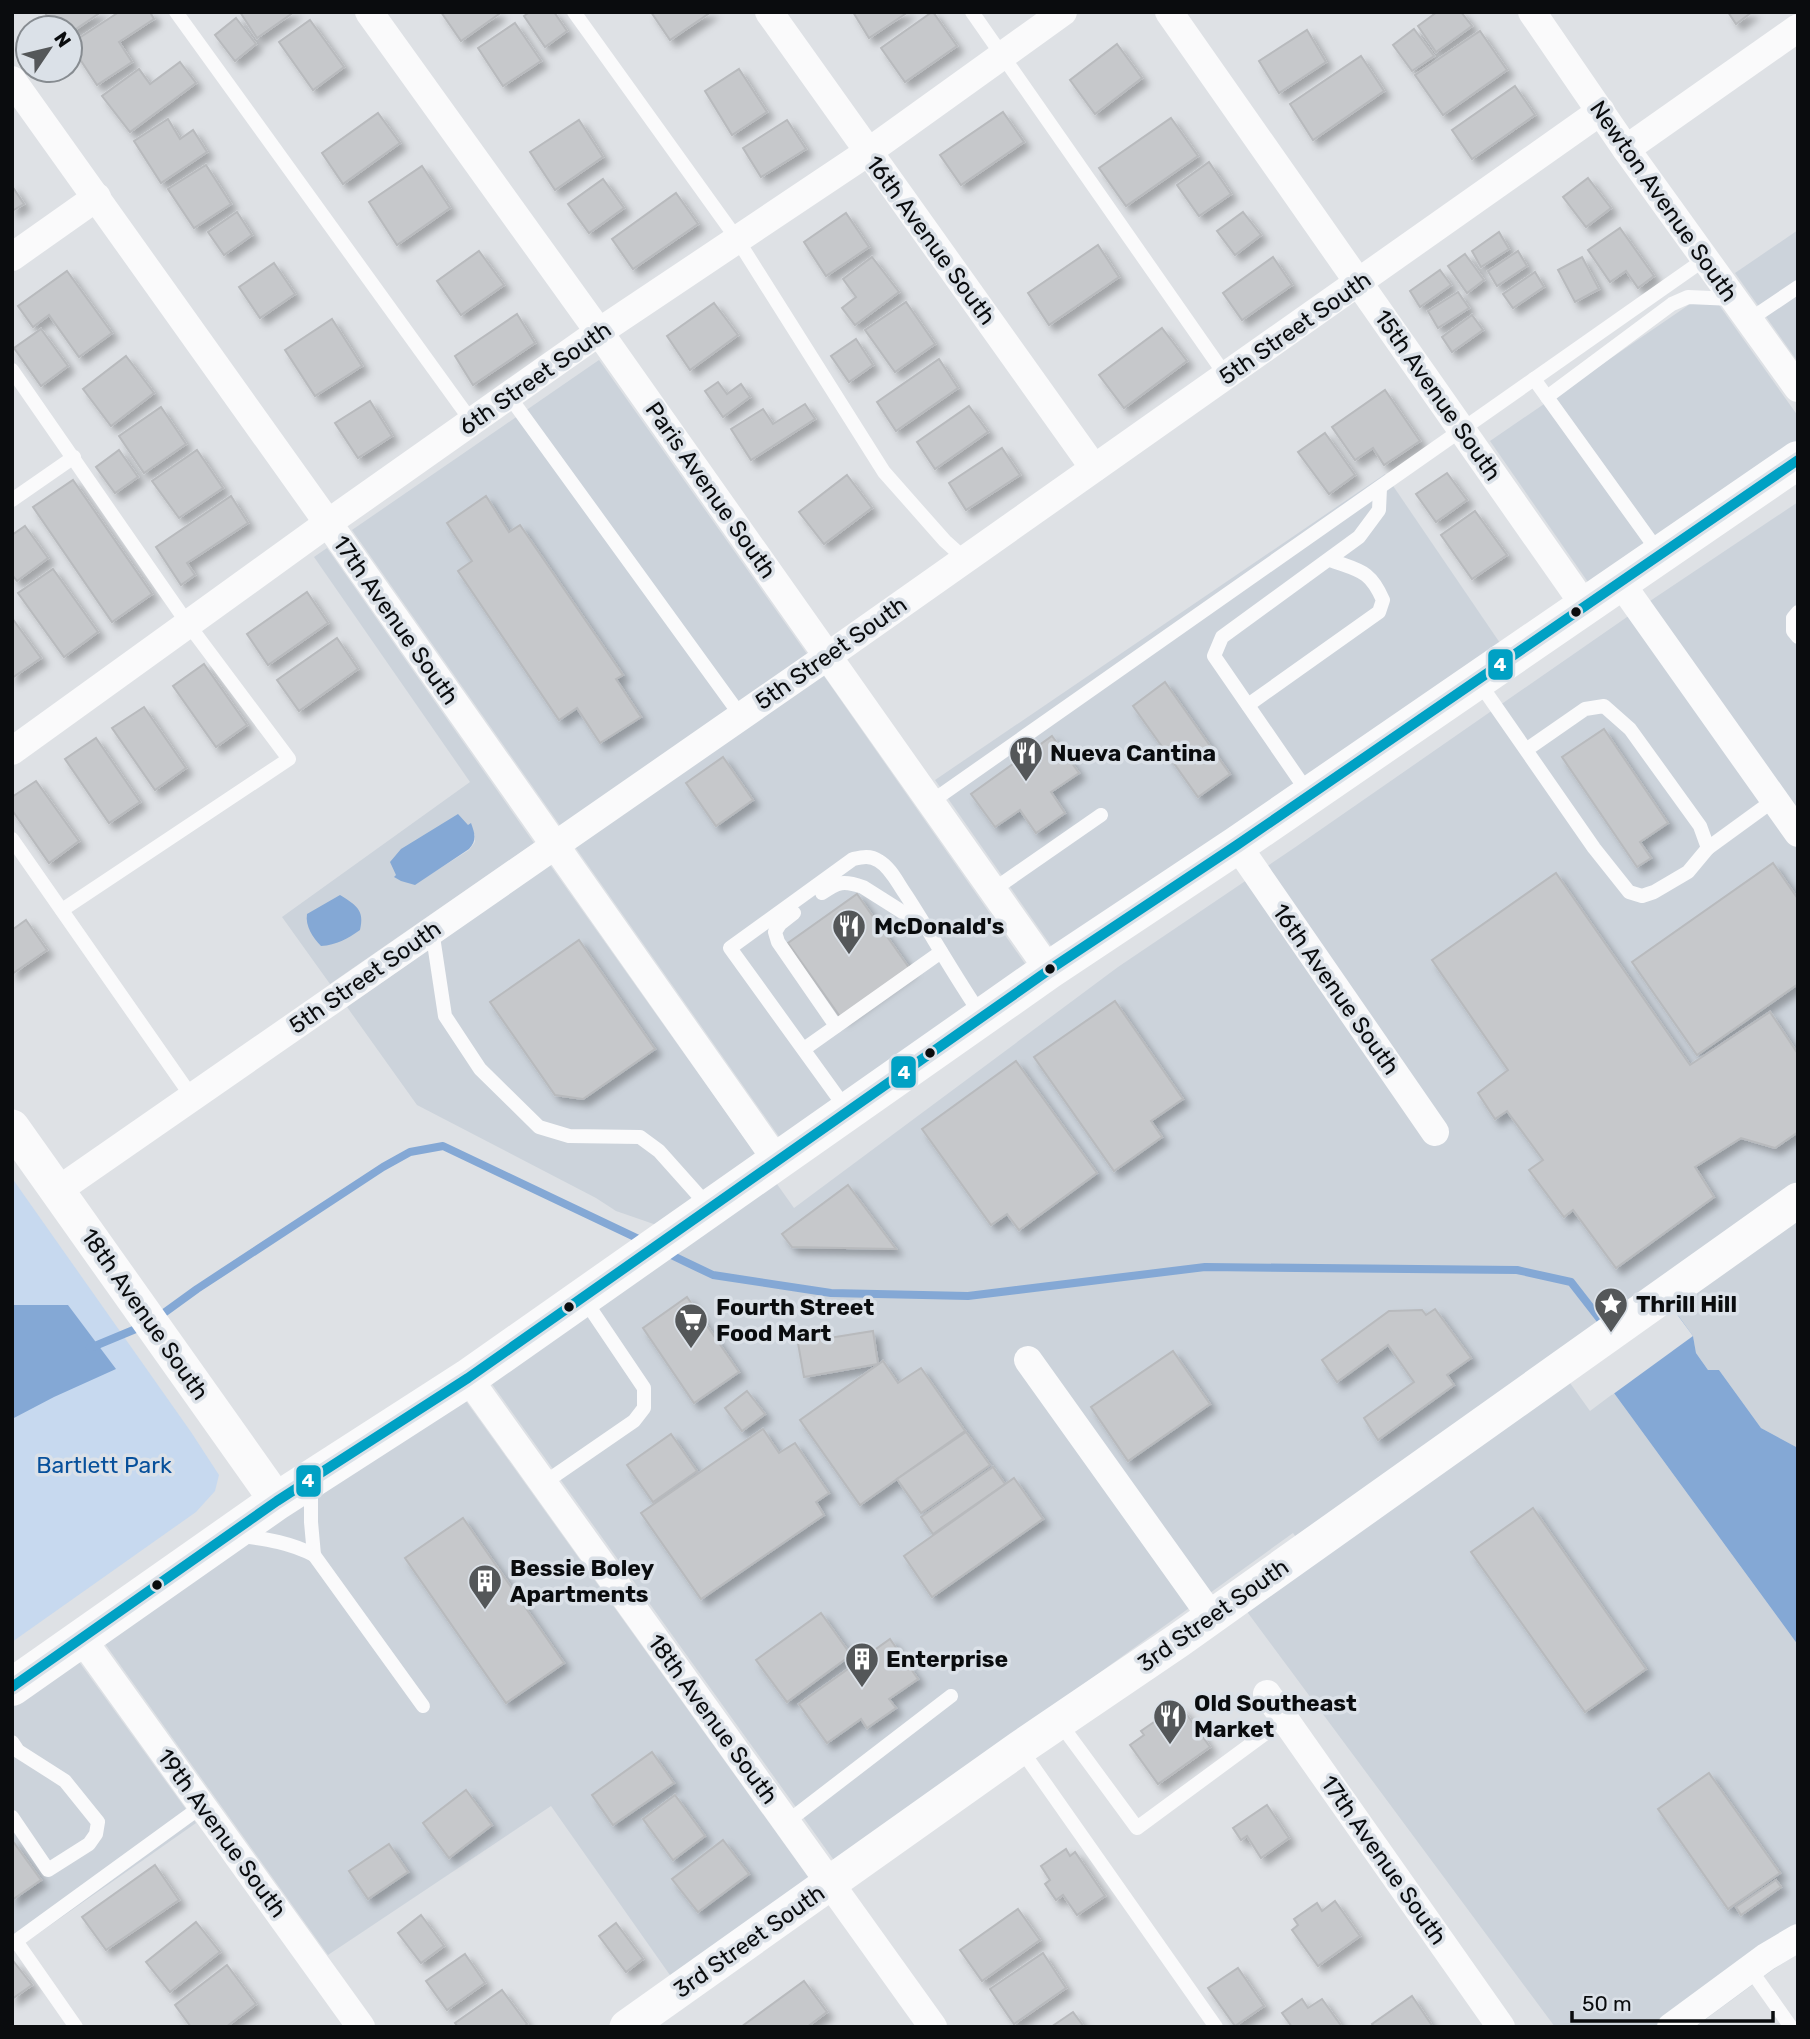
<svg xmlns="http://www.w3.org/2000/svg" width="1810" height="2039" viewBox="0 0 1810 2039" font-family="Rubik,sans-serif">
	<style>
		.built { fill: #ccd3db; fill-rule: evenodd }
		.green { fill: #c7d9ef }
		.water { fill: #84a8d5 }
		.pier { fill: #dee1e5 }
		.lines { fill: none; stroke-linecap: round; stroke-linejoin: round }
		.stream { stroke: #84a8d5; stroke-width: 8 }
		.building { fill: #c6c8cb; stroke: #b8babd; stroke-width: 2; filter: url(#shadow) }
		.service { stroke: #fafafb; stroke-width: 14 }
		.minor { stroke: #fafafb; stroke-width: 28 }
		.tertiary { stroke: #fafafb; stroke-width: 35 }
		.secondary { stroke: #fafafb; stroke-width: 38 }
		.bus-1-casing { stroke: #dbe1e8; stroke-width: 16 }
		.bus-1 { stroke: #00a1c4; stroke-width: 10 }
		.bus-dot { fill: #0a0c0e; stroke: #dbe1e8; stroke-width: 2.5 }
		.labels { text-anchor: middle; stroke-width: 7; stroke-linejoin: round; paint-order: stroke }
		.street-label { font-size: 23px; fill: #0a0c0e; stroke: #dbe1e8 }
		.poi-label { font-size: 23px; font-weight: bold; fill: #0a0c0e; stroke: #dbe1e8; text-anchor: start }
		.park-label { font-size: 23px; fill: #07509b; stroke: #dbe1e8 }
		.line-badge { stroke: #dbe1e8; stroke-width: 2.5 }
		.badge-label { font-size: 19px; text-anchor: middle; font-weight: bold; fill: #fff }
	</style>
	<defs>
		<filter id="shadow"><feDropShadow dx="6" dy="6" stdDeviation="3.5" flood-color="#0004"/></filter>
	</defs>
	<rect width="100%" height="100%" fill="#dee1e5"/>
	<g class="built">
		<polygon points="1798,230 1798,362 1735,273"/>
		<polygon points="1709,291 1798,416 1798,443 1590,585 1490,441"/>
		<polygon points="599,360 807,654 721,714 824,676 1028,968 782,1141 352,530"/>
		<polygon points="1385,474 1502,646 1054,950 935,780"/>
		<polygon points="1798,502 1798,1448 1761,1428 1719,1370 1708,1370 1696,1353 1693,1336 1664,1296 1560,1369 1590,1411 1614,1393 1798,1645 1798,1954 1774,1969 1695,2027 1555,2027 1245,1609 1314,1562 1293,1533 836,1863 489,1380 697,1239 616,1211 596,1198 417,1105 347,1007 550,865 794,1208 1118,967 1297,846 1653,599"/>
		<path d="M327 548 534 843 330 984 282 917 470 782 314 557ZM475 834V842L469 850 415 884 395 877Z"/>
		<polygon points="463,1397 811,1881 672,1978 551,1806 328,1955 103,1641"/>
		<polygon points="77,1659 196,1823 12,1952 12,1704"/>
	</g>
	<polygon class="green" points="12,1178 191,1432 219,1475 215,1491 196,1512 12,1642"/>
	<g class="water">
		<path d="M458 814 468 825 471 823C475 834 477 840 469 849L415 885 401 881 394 877 396 875 390 862 401 849Z"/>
		<path d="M340 895C356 905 365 910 360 930 347 939 337 945 321 946 313 938 305 926 307 914Z"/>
		<polygon points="1664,1296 1693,1336 1696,1353 1708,1370 1719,1370 1761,1428 1798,1448 1798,1645 1584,1352"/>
		<polygon points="12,1305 68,1305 116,1369 54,1397 12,1419"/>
	</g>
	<polygon class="pier" points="1662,1294 1693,1336 1612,1395 1582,1354"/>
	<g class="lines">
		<g class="stream">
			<polyline points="667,1253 713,1275 831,1293 968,1296 1205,1267 1517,1270 1571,1282 1606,1327"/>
			<polyline points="157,1318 197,1289 383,1167 410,1152 443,1146 643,1241"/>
			<polyline points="90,1348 143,1326"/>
		</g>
	</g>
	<g class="building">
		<polygon points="47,12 101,12 70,33 70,28 55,28 45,13"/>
		<polygon points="119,12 150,12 154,19 119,42 132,62 97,85 70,44"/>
		<polygon points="240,12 294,12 257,38"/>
		<polygon points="441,12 498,12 499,14 461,41"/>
		<polygon points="530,12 554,12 567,31 545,47 524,16"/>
		<polygon points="651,12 711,12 670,40"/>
		<polygon points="853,12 908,12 869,38"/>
		<polygon points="932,12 933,12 957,46 905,82 881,48"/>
		<polygon points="1437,12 1461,12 1472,26 1436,52 1418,26"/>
		<polygon points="1728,12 1752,12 1736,24"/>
		<polygon points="236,18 256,44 235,61 215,35"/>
		<polygon points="310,20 344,67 313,90 279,42"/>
		<polygon points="515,23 541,61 503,86 478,48"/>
		<polygon points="1414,29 1434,56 1412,71 1393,45"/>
		<polygon points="1307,30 1326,62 1279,93 1259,61"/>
		<polygon points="1480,31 1507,70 1443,115 1415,75"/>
		<polygon points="1117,44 1142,78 1095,114 1070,80"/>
		<polygon points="1361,56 1384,91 1313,140 1290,104"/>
		<polygon points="180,62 196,83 130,132 102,96 139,69 150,84"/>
		<polygon points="739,69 767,112 732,135 705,91"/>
		<polygon points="1515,86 1535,115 1472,159 1452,130"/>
		<polygon points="1003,112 1024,142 961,185 940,155"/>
		<polygon points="378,113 400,143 343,184 322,153"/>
		<polygon points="1171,118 1198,156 1126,206 1099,168"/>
		<polygon points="168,119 180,139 193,130 207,152 161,183 134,141"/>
		<polygon points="579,120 603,157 555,190 530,152"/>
		<polygon points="787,120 806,149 761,177 743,148"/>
		<polygon points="1209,162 1231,194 1199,216 1177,185"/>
		<polygon points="206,165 231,204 194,228 168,189"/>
		<polygon points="422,166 450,208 397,245 369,202"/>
		<polygon points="1588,178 1611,208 1586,227 1563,197"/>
		<polygon points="603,179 624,208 589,233 568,204"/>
		<polygon points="12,186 24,204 12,211"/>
		<polygon points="676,193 698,224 633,269 612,239"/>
		<polygon points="237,212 252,235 224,255 208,232"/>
		<polygon points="1243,212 1261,235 1235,255 1217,231"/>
		<polygon points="846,213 869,247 826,276 804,242"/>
		<polygon points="1620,228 1654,276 1638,288 1626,271 1610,282 1588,250"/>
		<polygon points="1499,232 1509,249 1481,267 1472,251"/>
		<polygon points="1098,245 1119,277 1049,325 1028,293"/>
		<polygon points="479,251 504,285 461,315 437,281"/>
		<polygon points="1518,251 1527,266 1497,286 1488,271"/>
		<polygon points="1465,254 1484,280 1467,293 1448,266"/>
		<polygon points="872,257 899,292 855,325 842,308 856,297 843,279"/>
		<polygon points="1273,257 1292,285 1242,320 1223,293"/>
		<polygon points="1582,257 1599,289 1575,302 1558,270"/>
		<polygon points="274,263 295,294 260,318 239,287"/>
		<polygon points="1440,270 1451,285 1420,307 1410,291"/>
		<polygon points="67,271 112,333 79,357 49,315 33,327 18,306"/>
		<polygon points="1535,272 1544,287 1513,308 1503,294"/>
		<polygon points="1458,292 1469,308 1438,328 1428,311"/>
		<polygon points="906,302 935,344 895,372 865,330"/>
		<polygon points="714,303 738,335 690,370 667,336"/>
		<polygon points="517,314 535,343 473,385 455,356"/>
		<polygon points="1472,315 1483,330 1452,352 1442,337"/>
		<polygon points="332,319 362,366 315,396 285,350"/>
		<polygon points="1162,328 1187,361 1124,408 1099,375"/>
		<polygon points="41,329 68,366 41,386 14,348"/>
		<polygon points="856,339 873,365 849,382 831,356"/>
		<polygon points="126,356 154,393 111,426 83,389"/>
		<polygon points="939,359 958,388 896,431 877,402"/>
		<polygon points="718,382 727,394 741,384 750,397 723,417 705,391"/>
		<polygon points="1385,390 1420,441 1384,465 1373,448 1355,460 1332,427"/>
		<polygon points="370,401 392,436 358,458 335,423"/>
		<polygon points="805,404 815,419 751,460 731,429 763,409 773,424"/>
		<polygon points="969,406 988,432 935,469 917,442"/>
		<polygon points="161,407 186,444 144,473 119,436"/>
		<polygon points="1325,433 1355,475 1329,494 1298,452"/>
		<polygon points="1002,448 1020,475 966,510 949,483"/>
		<polygon points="119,450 138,477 115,493 96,467"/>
		<polygon points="197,450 223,488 179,518 152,481"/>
		<polygon points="1447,473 1467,500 1436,522 1416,494"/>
		<polygon points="847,475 872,508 824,544 799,512"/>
		<polygon points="73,480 152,594 112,622 33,507"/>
		<polygon points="231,496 248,523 187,563 195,575 181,585 156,547"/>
		<polygon points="486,496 509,532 520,525 623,675 616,679 641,717 600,743 577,708 559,720 458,571 472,561 447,523"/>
		<polygon points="1475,511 1507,555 1472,579 1441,535"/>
		<polygon points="25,526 48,558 17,581 12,575 12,535"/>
		<polygon points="53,569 98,632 64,657 18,593"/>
		<polygon points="307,592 328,623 268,665 247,634"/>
		<polygon points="12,618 41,658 12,678"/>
		<polygon points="337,638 358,669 299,711 277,680"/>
		<polygon points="204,664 247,725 216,747 173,686"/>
		<polygon points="1165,682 1230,774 1198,797 1133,706"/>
		<polygon points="144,707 186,768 155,790 112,728"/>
		<polygon points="1604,729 1668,823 1640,842 1651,858 1637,867 1562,757"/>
		<polygon points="1052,736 1079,773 1051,792 1065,813 1036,833 1020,810 995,827 971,794"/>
		<polygon points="96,738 140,802 109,823 65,759"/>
		<polygon points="723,757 753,800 716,826 686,783"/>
		<polygon points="36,781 79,841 49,863 12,810 12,797"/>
		<polygon points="1773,863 1798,899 1798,984 1697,1055 1632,962"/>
		<polygon points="1556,873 1690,1065 1770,1012 1798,1054 1798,1132 1775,1148 1741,1138 1695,1167 1714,1197 1616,1268 1573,1210 1564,1217 1529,1170 1543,1160 1507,1111 1495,1119 1478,1093 1508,1070 1432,960"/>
		<polygon points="857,894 910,969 841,1018 788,943"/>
		<polygon points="26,920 47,950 12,974 12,930"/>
		<polygon points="579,940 655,1049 583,1099 555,1095 490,1002"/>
		<polygon points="1115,1001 1183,1099 1151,1121 1162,1137 1114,1171 1034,1057"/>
		<polygon points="1016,1061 1097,1173 1019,1230 1007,1214 991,1225 922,1129"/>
		<polygon points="848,1185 896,1249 792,1247 782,1234"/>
		<polygon points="687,1297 739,1372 694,1403 643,1328"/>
		<polygon points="1435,1309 1471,1358 1447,1375 1454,1385 1378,1440 1364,1418 1414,1382 1388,1345 1337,1382 1322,1360 1389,1311 1422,1310 1426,1315"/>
		<polygon points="873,1331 878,1364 804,1377 798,1343"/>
		<polygon points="1173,1351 1210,1404 1128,1461 1091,1407"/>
		<polygon points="883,1361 898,1383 921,1368 965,1431 860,1505 800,1420"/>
		<polygon points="747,1391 765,1414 742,1431 725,1408"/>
		<polygon points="763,1429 779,1453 795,1443 829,1493 816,1502 824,1515 701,1599 641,1513"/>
		<polygon points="966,1432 990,1465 921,1513 897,1479"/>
		<polygon points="671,1434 697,1471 653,1502 627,1465"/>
		<polygon points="993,1467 1005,1484 933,1534 921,1517"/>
		<polygon points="1014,1478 1043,1519 932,1597 904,1556"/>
		<polygon points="1533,1508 1646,1669 1585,1712 1471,1552"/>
		<polygon points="463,1518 564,1663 506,1703 405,1558"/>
		<polygon points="821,1613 851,1655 787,1702 756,1660"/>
		<polygon points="890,1639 918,1679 889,1699 896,1708 867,1728 861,1719 827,1743 799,1704"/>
		<polygon points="1182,1708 1210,1747 1158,1784 1130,1745 1144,1735 1141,1731 1164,1715 1167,1719"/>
		<polygon points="652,1752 674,1783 613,1825 592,1795"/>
		<polygon points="1709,1773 1780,1873 1728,1909 1658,1809"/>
		<polygon points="466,1790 492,1825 449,1858 423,1823"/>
		<polygon points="675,1795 705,1836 673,1860 643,1819"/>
		<polygon points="1267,1805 1289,1838 1261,1858 1247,1836 1241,1840 1233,1828"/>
		<polygon points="12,1840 41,1880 12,1900"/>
		<polygon points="723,1840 749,1874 698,1912 672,1879"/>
		<polygon points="389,1844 408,1872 368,1899 349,1871"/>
		<polygon points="1066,1849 1070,1856 1075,1852 1105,1896 1077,1915 1063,1895 1056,1900 1045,1884 1050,1880 1041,1866"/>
		<polygon points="155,1865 179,1900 106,1950 82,1917"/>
		<polygon points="1776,1880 1781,1887 1741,1915 1736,1907"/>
		<polygon points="1335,1901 1360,1936 1318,1966 1292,1930 1298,1925 1294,1919 1317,1903 1322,1911"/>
		<polygon points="1018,1909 1040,1940 982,1981 960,1950"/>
		<polygon points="421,1915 444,1946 421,1963 398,1933"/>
		<polygon points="196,1922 220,1952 170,1992 146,1962"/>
		<polygon points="616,1923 643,1959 626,1972 599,1936"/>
		<polygon points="1043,1953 1066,1988 1014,2024 990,1989"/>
		<polygon points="465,1954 485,1983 447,2010 426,1981"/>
		<polygon points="14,1962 32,1985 12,1999 12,1964"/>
		<polygon points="227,1965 256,2004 226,2027 191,2027 175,2005"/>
		<polygon points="1238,1968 1264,2006 1235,2026 1208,1988"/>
		<polygon points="804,1981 827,2012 807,2027 741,2027"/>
		<polygon points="502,1990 527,2024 524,2027 458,2027 455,2023"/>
		<polygon points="1412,1996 1433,2027 1374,2027 1372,2024"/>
		<polygon points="1302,1999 1308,2008 1322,1999 1342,2027 1292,2027 1282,2013"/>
		<polygon points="1073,2012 1084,2027 1051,2027"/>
	</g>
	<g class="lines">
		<g class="service">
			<polyline points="176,12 472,422"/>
			<polyline points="574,12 737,239 884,472 945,541 965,559"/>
			<polyline points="972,12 1226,376"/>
			<polyline points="1749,320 1798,287"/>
			<polyline points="12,370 188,624 289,759 62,910"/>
			<polyline points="1534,379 1660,554"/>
			<polyline points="509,396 741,716"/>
			<polyline points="1547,397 1672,304 1688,297 1733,299"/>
			<polyline points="12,500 74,457"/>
			<polyline points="1798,612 1793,618 1793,631 1798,637"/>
			<polyline points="1478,681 1594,848 1629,892 1642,896 1654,892 1688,872 1708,848 1700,826 1630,729 1604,706 1585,709 1526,750"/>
			<path d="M1248 705 1379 612 1383 600C1370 570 1360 571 1330 560"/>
			<polyline points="1309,794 1214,656 1222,637 1359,537 1379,510 1380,488"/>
			<polyline points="931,802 1705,259"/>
			<polyline points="12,839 192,1097"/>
			<polyline points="1708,848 1774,800"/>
			<polyline points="993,890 1101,815"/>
			<path d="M822 893C838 882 843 880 863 887L923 925"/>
			<polyline points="794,913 780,924 775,932 778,942 836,1026"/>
			<polyline points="432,930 445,1016 480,1069 539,1127 569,1136 640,1137 659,1151 709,1207"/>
			<polyline points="804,1049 941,952"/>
			<path d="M847 1110 730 948 853 859C862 857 870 855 879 861 891 868 898 884 906 895 932 935 955 977 982 1016"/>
			<polyline points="544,1483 634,1421 644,1408 644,1388 584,1299"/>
			<path d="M242 1536C267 1539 291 1543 314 1555L311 1522V1483"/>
			<polyline points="314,1555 423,1706"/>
			<polyline points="1059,1722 1137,1828 1285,1719"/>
			<polyline points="12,1742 18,1751 65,1781 98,1822 96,1834 89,1844 48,1870 12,1817"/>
			<polyline points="1020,1748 1216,2027"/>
			<polyline points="787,1822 951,1696"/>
			<polyline points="16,1941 76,2027"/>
			<polyline points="12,1944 202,1806"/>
			<polyline points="1750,1969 1791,2027"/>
		</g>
		<g class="minor">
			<polyline points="369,12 599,332 1049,970"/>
			<polyline points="769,12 1094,468"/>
			<polyline points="1169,12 1585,606"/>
			<polyline points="1532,12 1626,149 1798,388"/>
			<polyline points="12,80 328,523 778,1162"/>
			<polyline points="1626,149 1798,28"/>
			<polyline points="12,257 97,197"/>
			<polyline points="1620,582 1798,833"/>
			<polyline points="12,751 328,523 599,332 868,152 1063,12"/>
			<polyline points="1237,845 1435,1132"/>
			<polyline points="57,1191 828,656 1601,111"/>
			<polyline points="1028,1360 1211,1616"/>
			<polyline points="468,1378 933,2027"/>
			<polyline points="82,1639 361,2027"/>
			<polyline points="1267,1694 1501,2027"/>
			<polyline points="1671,2027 1766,1957 1798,1938"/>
		</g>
		<g class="tertiary">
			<polyline points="12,1127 277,1501"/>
			<polyline points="627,2027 1020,1748 1179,1640 1798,1200"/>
		</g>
		<polyline class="secondary" points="12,1687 277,1501 468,1378 1049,970 1237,845 1798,460"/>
		<g class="bus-1-casing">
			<polyline id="bus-1" points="12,1687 277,1501 468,1378 1049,970 1237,845 1798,460"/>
		</g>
		<use href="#bus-1" class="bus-1"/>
	</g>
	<defs>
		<g id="restaurant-pin" transform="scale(1.75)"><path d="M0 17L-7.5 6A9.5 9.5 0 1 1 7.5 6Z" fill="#545759" stroke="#dbe1e8"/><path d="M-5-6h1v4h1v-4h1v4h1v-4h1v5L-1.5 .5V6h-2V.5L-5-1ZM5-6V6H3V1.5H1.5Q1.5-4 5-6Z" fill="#fff"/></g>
		<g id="sight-pin" transform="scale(1.75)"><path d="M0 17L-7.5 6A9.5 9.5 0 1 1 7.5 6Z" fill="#545759" stroke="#dbe1e8"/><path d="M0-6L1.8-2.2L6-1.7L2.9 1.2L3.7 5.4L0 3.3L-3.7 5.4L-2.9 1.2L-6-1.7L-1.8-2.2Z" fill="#fff"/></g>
		<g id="supermarket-pin" transform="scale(1.75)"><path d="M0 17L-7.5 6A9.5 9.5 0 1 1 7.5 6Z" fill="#545759" stroke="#dbe1e8"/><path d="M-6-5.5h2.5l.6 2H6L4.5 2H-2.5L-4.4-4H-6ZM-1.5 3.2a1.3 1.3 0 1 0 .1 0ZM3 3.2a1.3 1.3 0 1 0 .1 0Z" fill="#fff"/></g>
		<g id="building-pin" transform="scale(1.75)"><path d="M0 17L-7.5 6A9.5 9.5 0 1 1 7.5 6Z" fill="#545759" stroke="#dbe1e8"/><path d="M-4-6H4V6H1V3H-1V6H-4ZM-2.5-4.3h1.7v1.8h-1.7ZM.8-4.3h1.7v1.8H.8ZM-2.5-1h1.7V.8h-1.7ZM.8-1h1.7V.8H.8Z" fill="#fff"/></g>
	</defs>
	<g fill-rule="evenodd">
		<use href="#restaurant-pin" x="1026" y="753"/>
		<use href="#restaurant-pin" x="849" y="926"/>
		<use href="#sight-pin" x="1611" y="1304"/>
		<use href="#supermarket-pin" x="691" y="1320"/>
		<use href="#building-pin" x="485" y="1581"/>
		<use href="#building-pin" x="862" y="1659"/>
		<use href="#restaurant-pin" x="1170" y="1716"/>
	</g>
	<g class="bus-dot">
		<circle cx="1576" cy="612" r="6"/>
		<circle cx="1050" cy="969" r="6"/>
		<circle cx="930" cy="1053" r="6"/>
		<circle cx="569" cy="1307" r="6"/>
		<circle cx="157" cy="1585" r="6"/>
	</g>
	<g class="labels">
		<g class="street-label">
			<text transform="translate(1664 201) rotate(55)" y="8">Newton Avenue South</text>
			<text transform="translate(931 240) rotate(54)" y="8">16th Avenue South</text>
			<text transform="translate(1295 328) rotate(-35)" y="8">5th Street South</text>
			<text transform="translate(535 378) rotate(-35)" y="8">6th Street South</text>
			<text transform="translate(1438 395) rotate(55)" y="8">15th Avenue South</text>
			<text transform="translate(711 490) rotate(55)" y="8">Paris Avenue South</text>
			<text transform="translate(396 620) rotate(55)" y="8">17th Avenue South</text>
			<text transform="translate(831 653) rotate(-35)" y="8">5th Street South</text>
			<text transform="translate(365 977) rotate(-35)" y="8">5th Street South</text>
			<text transform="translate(1336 989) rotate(55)" y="8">16th Avenue South</text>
			<text transform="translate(145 1314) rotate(55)" y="8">18th Avenue South</text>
			<text transform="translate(1213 1615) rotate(-35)" y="8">3rd Street South</text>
			<text transform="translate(713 1719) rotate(54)" y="8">18th Avenue South</text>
			<text transform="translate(222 1833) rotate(54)" y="8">19th Avenue South</text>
			<text transform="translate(1384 1860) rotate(55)" y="8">17th Avenue South</text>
			<text transform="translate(749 1941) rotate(-35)" y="8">3rd Street South</text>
		</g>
		<g class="poi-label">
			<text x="1050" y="761">Nueva Cantina</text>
			<text x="874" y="934">McDonald's</text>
			<text x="1636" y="1312">Thrill Hill</text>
			<text x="716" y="1315">Fourth Street<tspan x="716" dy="26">Food Mart</tspan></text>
			<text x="510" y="1576">Bessie Boley<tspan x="510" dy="26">Apartments</tspan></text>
			<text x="886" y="1667">Enterprise</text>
			<text x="1194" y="1711">Old Southeast<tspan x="1194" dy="26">Market</tspan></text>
		</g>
		<g class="park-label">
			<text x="104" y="1473">Bartlett Park</text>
		</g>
	</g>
	<g class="line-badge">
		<rect x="1487" y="648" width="27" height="33" rx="7" fill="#00a1c4"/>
		<rect x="890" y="1055" width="27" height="34" rx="7" fill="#00a1c4"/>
		<rect x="295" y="1464" width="27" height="34" rx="7" fill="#00a1c4"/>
	</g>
	<g class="badge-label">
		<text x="1500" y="671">4</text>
		<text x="904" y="1079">4</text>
		<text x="308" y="1487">4</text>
	</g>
	<rect width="1810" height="2039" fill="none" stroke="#0a0c0e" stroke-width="28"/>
	<g transform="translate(49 49) rotate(55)"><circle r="33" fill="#dbe1e8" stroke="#878c91" stroke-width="2"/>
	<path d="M0-5L12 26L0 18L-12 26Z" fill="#545759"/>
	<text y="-10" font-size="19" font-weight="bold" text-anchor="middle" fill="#0a0c0e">N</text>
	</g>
	<path d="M1572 2011v10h201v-10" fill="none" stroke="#0a0c0e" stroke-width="3.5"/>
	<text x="1582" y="2011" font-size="21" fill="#0a0c0e" stroke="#dbe1e8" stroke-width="5" paint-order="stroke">50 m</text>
</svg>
